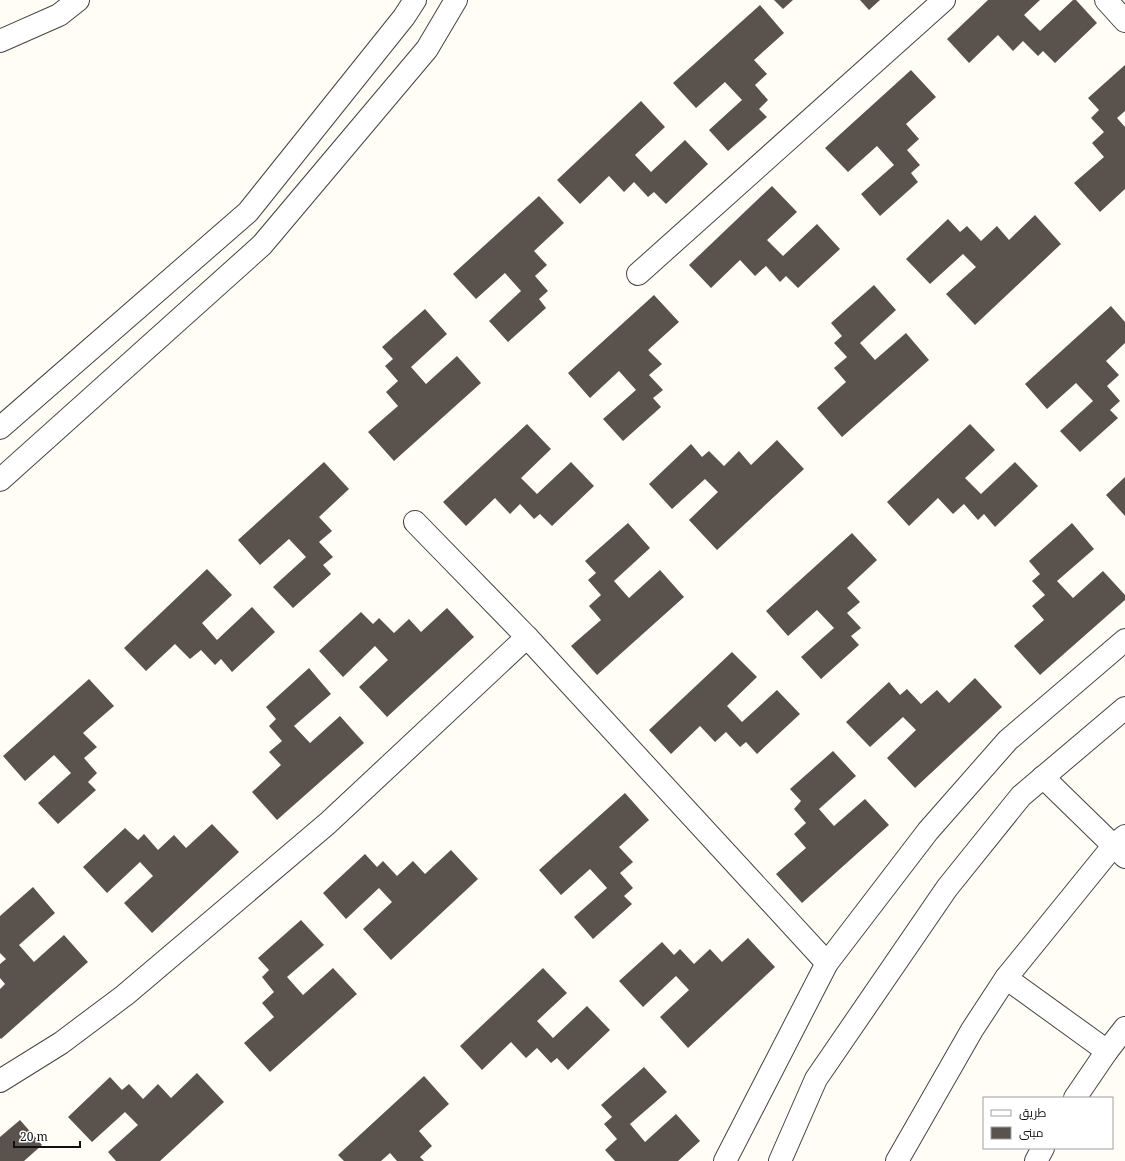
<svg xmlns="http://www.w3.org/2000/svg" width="1125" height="1161" viewBox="0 0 1125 1161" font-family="'Noto Serif',Cairo,serif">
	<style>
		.building { fill: #5a524d }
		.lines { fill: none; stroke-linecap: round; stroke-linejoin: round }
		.minor-casing { stroke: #444; stroke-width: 24 }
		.minor { stroke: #fff; stroke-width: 22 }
	</style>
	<rect width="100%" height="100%" fill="#fffdf5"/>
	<g class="building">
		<polygon points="774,0 793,0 783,9"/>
		<polygon points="860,0 880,0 869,10"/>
		<polygon points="988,0 1040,0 1024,15 1040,31 1073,0 1076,0 1097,23 1055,63 1043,51 1038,56 1023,41 1013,51 998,35 969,63 947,39"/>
		<polygon points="760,5 784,33 754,60 767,74 755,85 768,100 759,109 767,117 728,151 709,130 742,100 725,82 696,108 673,83"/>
		<polygon points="1125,65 1125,111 1117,118 1125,127 1125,189 1100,212 1074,183 1104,157 1092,143 1104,132 1091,118 1099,110 1088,98"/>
		<polygon points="911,70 936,97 906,124 919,139 907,150 920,165 911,173 918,182 880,216 861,194 894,165 877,146 848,172 825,148"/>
		<polygon points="641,101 665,127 635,155 651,172 685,140 708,164 666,204 654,192 648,197 634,182 624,192 609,176 580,204 557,180"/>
		<polygon points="772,186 797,212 767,240 783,256 817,224 840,249 798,288 786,276 780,282 766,266 755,276 740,260 711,288 689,265"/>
		<polygon points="539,196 564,223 534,251 547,265 535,276 548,291 539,299 546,308 508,342 489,321 521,291 505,273 476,299 453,274"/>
		<polygon points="1035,215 1061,244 975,325 946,294 976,267 963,254 930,284 906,259 948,219 960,232 967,226 981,241 997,226 1009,240"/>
		<polygon points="874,285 896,310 860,343 875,360 906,333 929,360 842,437 817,408 846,382 834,368 847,357 834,343 842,336 831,323"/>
		<polygon points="654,295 679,322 648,350 662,364 649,375 663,390 653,398 661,407 623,441 603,419 636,390 619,371 590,398 568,373"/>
		<polygon points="1111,306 1125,322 1125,343 1106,361 1119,375 1107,386 1120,401 1110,410 1118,418 1080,452 1060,431 1093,401 1076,383 1047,409 1025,384"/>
		<polygon points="425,309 447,334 411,367 426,384 457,356 481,383 394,461 368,432 398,406 386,392 398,381 385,366 393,359 382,347"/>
		<polygon points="527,424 551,449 521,478 537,494 571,462 594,486 552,526 540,514 534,519 520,504 510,514 495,498 466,526 443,502"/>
		<polygon points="970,424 995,450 965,478 981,494 1015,462 1038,486 995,527 984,514 978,520 964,504 953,514 938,498 909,526 887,502"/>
		<polygon points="777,440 804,469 717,550 689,520 718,492 705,479 672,509 649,484 691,444 702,457 709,451 724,466 739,451 751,465"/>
		<polygon points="324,462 349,489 319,517 332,531 319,542 333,557 323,565 331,574 293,608 273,587 306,557 289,539 260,565 238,540"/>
		<polygon points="1125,477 1125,516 1106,495"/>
		<polygon points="628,523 650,548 614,581 629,598 660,570 684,597 597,675 571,646 601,620 589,606 601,595 588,580 596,573 585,561"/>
		<polygon points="1072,523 1094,549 1057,581 1073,598 1103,571 1125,595 1125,600 1040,675 1014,646 1044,620 1032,606 1045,595 1032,581 1040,574 1029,561"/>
		<polygon points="852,533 877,560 847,588 860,602 847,613 861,628 851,636 859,645 821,679 801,657 834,628 817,610 788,636 766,611"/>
		<polygon points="207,569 232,595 202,623 217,640 252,607 275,632 232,672 221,659 215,665 201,650 190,659 175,644 146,671 124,648"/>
		<polygon points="447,608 474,637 387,717 359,687 388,660 375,646 343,677 319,651 361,612 373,624 379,618 394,633 409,619 421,632"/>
		<polygon points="732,652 757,677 727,706 742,722 777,690 800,714 757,754 746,742 740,747 726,732 715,742 700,726 671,754 649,730"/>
		<polygon points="309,668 331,694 294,726 310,743 340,716 364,743 277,820 252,792 281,765 269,752 282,741 269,726 276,719 266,707"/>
		<polygon points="975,678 1002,707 915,788 887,758 916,730 903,717 870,747 846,722 889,682 900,695 907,689 921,704 937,690 949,703"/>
		<polygon points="89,679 114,706 83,733 97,747 84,758 97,773 88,782 96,790 58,824 38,803 71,773 54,755 25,781 3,756"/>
		<polygon points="833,751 856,776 819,809 834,826 865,799 889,825 802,903 776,874 806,848 794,834 806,823 794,809 801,801 790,789"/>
		<polygon points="625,793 649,820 619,847 633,862 620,873 633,888 624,896 632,904 593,939 574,917 607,888 590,869 561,895 539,870"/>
		<polygon points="212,824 239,852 152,933 124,903 153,876 140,862 107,893 83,867 125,828 138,840 144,834 158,850 174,835 186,848"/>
		<polygon points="451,850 478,879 391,960 363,929 392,902 379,888 346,919 323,893 365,854 377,867 383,861 397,876 413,861 425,874"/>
		<polygon points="33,887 55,913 19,945 34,962 64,935 88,962 1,1039 0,1038 0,989 5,984 0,978 0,964 6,959 0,953 0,916"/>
		<polygon points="301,920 324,945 287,977 303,995 333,968 357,994 270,1072 244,1043 274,1017 262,1003 274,992 262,977 269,970 258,958"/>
		<polygon points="748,938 775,967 688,1048 660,1017 689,990 676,976 643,1007 619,981 662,942 674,955 680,949 694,964 710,949 722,962"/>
		<polygon points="543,968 567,993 537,1021 553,1038 587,1006 610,1030 568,1070 557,1058 551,1063 537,1048 526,1058 511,1042 482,1070 460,1046"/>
		<polygon points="644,1067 667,1092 630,1124 645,1142 676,1114 700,1141 678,1161 615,1161 605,1150 617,1139 604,1124 612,1117 601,1105"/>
		<polygon points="197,1073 224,1102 160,1161 116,1161 108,1152 138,1125 125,1112 92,1142 68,1117 110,1077 122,1090 129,1084 143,1099 158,1084 171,1098"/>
		<polygon points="424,1076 449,1104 419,1131 432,1146 420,1157 424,1161 397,1161 390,1153 381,1161 344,1161 338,1155"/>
		<polygon points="20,1120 42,1145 24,1161 0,1161 0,1137"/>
	</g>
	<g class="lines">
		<g class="minor-casing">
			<g id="minor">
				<polyline points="1106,0 1125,21"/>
				<polyline points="0,41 59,15 78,0"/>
				<polyline points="638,274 944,0"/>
				<polyline points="0,428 248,212 404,17 415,0"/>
				<polyline points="0,480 262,245 427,49 456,0"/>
				<polyline points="415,522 527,637"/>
				<polyline points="1043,777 1125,857"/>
				<polyline points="1006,978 1107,1051"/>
				<polyline points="0,1081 61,1043 125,995 328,823 527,637 827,963"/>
				<polyline points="1075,1098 1107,1051 1125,1028"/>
				<polyline points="725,1161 827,963 928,831 1008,740 1125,640"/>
				<polyline points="780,1161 816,1079 947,888 1021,796 1125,708"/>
				<polyline points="897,1161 972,1030 1006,978 1114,845 1125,836"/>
				<polyline points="1036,1161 1043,1148"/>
			</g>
		</g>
		<use href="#minor" class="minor"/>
	</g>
	<rect x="983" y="1097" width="130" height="52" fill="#ffffff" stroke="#a0a0a0"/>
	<rect x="991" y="1110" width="20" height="6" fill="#ffffff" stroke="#a0a0a0"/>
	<text x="1019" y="1117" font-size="12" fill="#111111">طريق</text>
	<rect x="991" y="1127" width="20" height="12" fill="#5a524d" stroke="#a0a0a0"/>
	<text x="1019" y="1137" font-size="12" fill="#111111">مبنى</text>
	<path d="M14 1141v6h66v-6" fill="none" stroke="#111111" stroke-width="2"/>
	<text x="20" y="1141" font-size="12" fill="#111111" stroke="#ffffff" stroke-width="3" paint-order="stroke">20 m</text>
</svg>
